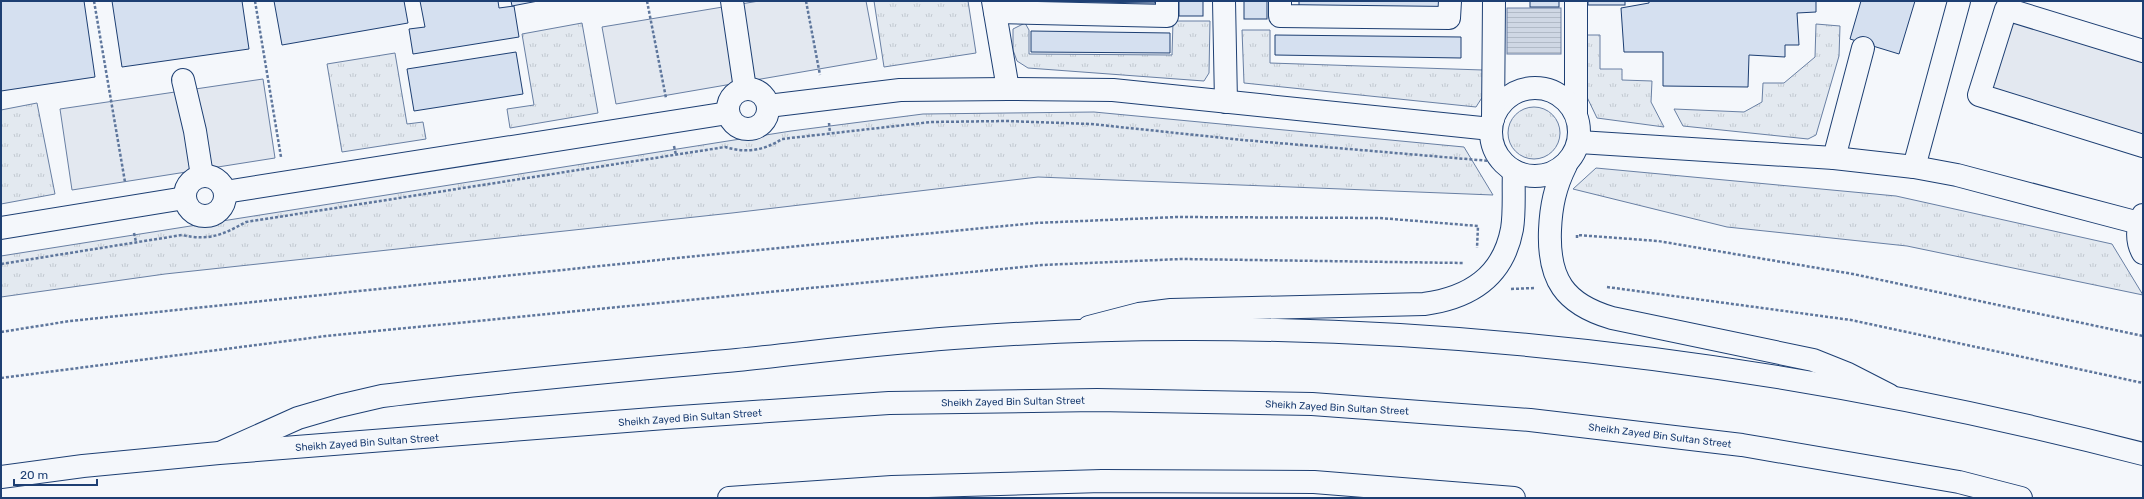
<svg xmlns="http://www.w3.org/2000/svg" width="2144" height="499" viewBox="0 0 2144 499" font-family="Rubik,sans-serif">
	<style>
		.grass { fill: url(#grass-tufts); stroke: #687fa3 }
		.parking { fill: #e3e8f0; stroke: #687fa3 }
		.water { fill: url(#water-rules); stroke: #687fa3 }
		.building { fill: #d5e0f0; stroke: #1d3f73 }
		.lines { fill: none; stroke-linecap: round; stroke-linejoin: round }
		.minor-casing { stroke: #1d3f73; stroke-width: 24 }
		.major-casing { stroke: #1d3f73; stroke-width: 24 }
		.highway-casing { stroke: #1d3f73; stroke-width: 24 }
		.path { stroke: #5e769c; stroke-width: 2.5; stroke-dasharray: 3 2; stroke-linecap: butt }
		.minor { stroke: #f4f7fb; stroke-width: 22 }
		.major { stroke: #f4f7fb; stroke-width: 22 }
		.highway { stroke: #f4f7fb; stroke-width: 22 }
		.labels { text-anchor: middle; stroke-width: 3; stroke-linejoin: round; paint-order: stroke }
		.street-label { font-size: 10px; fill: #1d3f73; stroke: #f4f7fb }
	</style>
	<defs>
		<pattern id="grass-tufts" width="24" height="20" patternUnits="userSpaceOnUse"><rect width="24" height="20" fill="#e3e9f0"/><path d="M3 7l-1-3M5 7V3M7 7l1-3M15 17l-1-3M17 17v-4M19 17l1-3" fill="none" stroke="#c2c9d1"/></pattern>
		<pattern id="water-rules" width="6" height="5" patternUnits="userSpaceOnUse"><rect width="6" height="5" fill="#cfd7e4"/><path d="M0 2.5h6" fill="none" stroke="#b1bac7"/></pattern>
	</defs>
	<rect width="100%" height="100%" fill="#f4f7fb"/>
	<g class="grass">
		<polygon points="874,1 968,1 976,53 884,67"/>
		<polygon points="1173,21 1210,21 1209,73 1204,81 1028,68 1017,61 1013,50 1013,29 1025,23 1029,30 1029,54 1172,55"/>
		<polygon points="582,23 598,113 510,128 507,109 534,105 522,34"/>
		<polygon points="1816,24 1840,26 1839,56 1816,135 1808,139 1683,126 1674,109 1744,112 1762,102 1763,83 1784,83 1815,57"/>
		<polygon points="1242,30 1270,30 1270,63 1483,70 1483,96 1476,107 1244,83"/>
		<polygon points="1585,35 1600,35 1600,69 1622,69 1622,80 1652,81 1651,102 1664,127 1597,118 1585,93"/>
		<polygon points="395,53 407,124 423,122 426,139 342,152 327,64"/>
		<polygon points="37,103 55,194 1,204 1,110"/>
		<circle cx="1534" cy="133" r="26"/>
		<polygon points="1094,112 1464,147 1493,195 1038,177 732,213 165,274 1,297 1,256 791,131 923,114"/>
		<polygon points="1596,168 1896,196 2112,244 2143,295 1907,246 1727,227 1573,189"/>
	</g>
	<g class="parking">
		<polygon points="759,1 866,1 877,59 616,104 602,27"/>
		<polygon points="2006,9 2143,51 2143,146 1979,95"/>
		<polygon points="263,79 275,158 72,190 60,109"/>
	</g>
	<rect class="water" x="1507" y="8" width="54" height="46"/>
	<g class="building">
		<polygon points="1,1 84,1 95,77 1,91"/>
		<polygon points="112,1 242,1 249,49 122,67"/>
		<polygon points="274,1 404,1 408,23 282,45"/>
		<polygon points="420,1 498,1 499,8 514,6 519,37 413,54 409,29 425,27"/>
		<polygon points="511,1 538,1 512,6"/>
		<polygon points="1016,1 1155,1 1155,3"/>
		<rect x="1179" y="1" width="24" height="15"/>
		<rect x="1244" y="1" width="23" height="18"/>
		<polygon points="1299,1 1439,1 1439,7 1299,6"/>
		<rect x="1530" y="1" width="29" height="6"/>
		<rect x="1588" y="1" width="37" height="4"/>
		<polygon points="1649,1 1816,1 1816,12 1797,13 1799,45 1785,45 1785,57 1749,55 1748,87 1663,86 1663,52 1624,52 1621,8 1649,3"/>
		<polygon points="1861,1 1915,1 1899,54 1850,39"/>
		<polygon points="1031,31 1170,33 1170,53 1031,52"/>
		<polygon points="1275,35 1461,37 1461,58 1275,55"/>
		<polygon points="516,52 523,94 414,111 407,69"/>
	</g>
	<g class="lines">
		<g class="minor-casing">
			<g id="minor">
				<polyline points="732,1 745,89"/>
				<polyline points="993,1 1008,89"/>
				<polyline points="1224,1 1226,102"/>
				<polyline points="1280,1 1280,16 1449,18 1450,1"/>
				<polyline points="1576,1 1576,114"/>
				<polyline points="995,12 1167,16 1167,1"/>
				<polyline points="2143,51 2006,9 1979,95 2143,146"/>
				<polyline points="183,80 195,131 202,176"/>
				<circle cx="1535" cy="132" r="44"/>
				<circle cx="748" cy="109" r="20"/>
				<polyline points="768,106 900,90 1008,89 1113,90 1491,129"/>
				<polyline points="1493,119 1494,1"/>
				<polyline points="1579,142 1834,158 1914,167 1957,175 2139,223"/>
				<polyline points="1834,158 1863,48"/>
				<path d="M1566 165C1555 187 1551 206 1550 230 1548 279 1564 304 1612 318L1813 360 1848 374 1889 395"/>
				<polyline points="1914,167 1959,1"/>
				<circle cx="205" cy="196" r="20"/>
				<polyline points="225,192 728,113"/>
				<path d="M2143 215C2137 227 2136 241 2143 253"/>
				<polyline points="1,228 185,198"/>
				<path d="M1089 327 1139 314 1171 310 1424 304C1469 298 1503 277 1512 229 1515 211 1513 190 1514 171"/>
			</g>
		</g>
		<g class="major-casing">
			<path id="major" d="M222 452 298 418 339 406 382 396C500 381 618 371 737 360 814 352 891 342 968 337 1039 332 1110 329 1182 329 1506 328 1829 373 2143 454"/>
		</g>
		<g class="highway-casing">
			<g id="highway">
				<polyline points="1,477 83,466 219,453 665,418 889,403 1097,400 1312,404 1530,420 1742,445 1959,482 2021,498"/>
				<polyline points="729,498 892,487 1102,481 1314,482 1514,498"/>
			</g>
		</g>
		<g class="path">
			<polyline points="94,1 125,182"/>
			<polyline points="255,1 281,157"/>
			<polyline points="647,1 666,98"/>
			<polyline points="806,1 820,75"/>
			<polyline points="829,123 830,133"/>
			<polyline points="674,146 676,155"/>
			<polyline points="134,233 136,242"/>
			<polyline points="1577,238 1577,235 1658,241 1853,274 2143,336"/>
			<path d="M1 264 182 235C210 241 222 235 246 222L725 147C746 153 763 151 782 139L931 122 1006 121 1091 124 1243 140 1490 161"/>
			<polyline points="1607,287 1851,320 2143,383"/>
			<polyline points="1511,289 1534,288"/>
			<polyline points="1,332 70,321 697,256 1035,223 1177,217 1380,218 1478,226 1477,248"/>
			<polyline points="1,378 326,336 1042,265 1181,259 1464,263"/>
		</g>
		<use href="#minor" class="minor"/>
		<use href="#major" class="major"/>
		<use href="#highway" class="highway"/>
	</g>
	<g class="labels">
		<g class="street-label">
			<text transform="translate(1013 401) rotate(-1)" y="4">Sheikh Zayed Bin Sultan Street</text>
			<text transform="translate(1337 407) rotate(3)" y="4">Sheikh Zayed Bin Sultan Street</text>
			<text transform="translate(690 417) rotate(-4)" y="4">Sheikh Zayed Bin Sultan Street</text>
			<text transform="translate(1660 435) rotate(7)" y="4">Sheikh Zayed Bin Sultan Street</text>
			<text transform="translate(367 442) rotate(-4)" y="4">Sheikh Zayed Bin Sultan Street</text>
		</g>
	</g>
	<rect width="2144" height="499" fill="none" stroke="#1d3f73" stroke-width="4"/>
	<path d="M14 479v6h83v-6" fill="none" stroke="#1d3f73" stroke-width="2"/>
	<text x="20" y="479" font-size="12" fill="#1d3f73" stroke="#f4f7fb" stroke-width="3" paint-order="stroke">20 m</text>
</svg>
